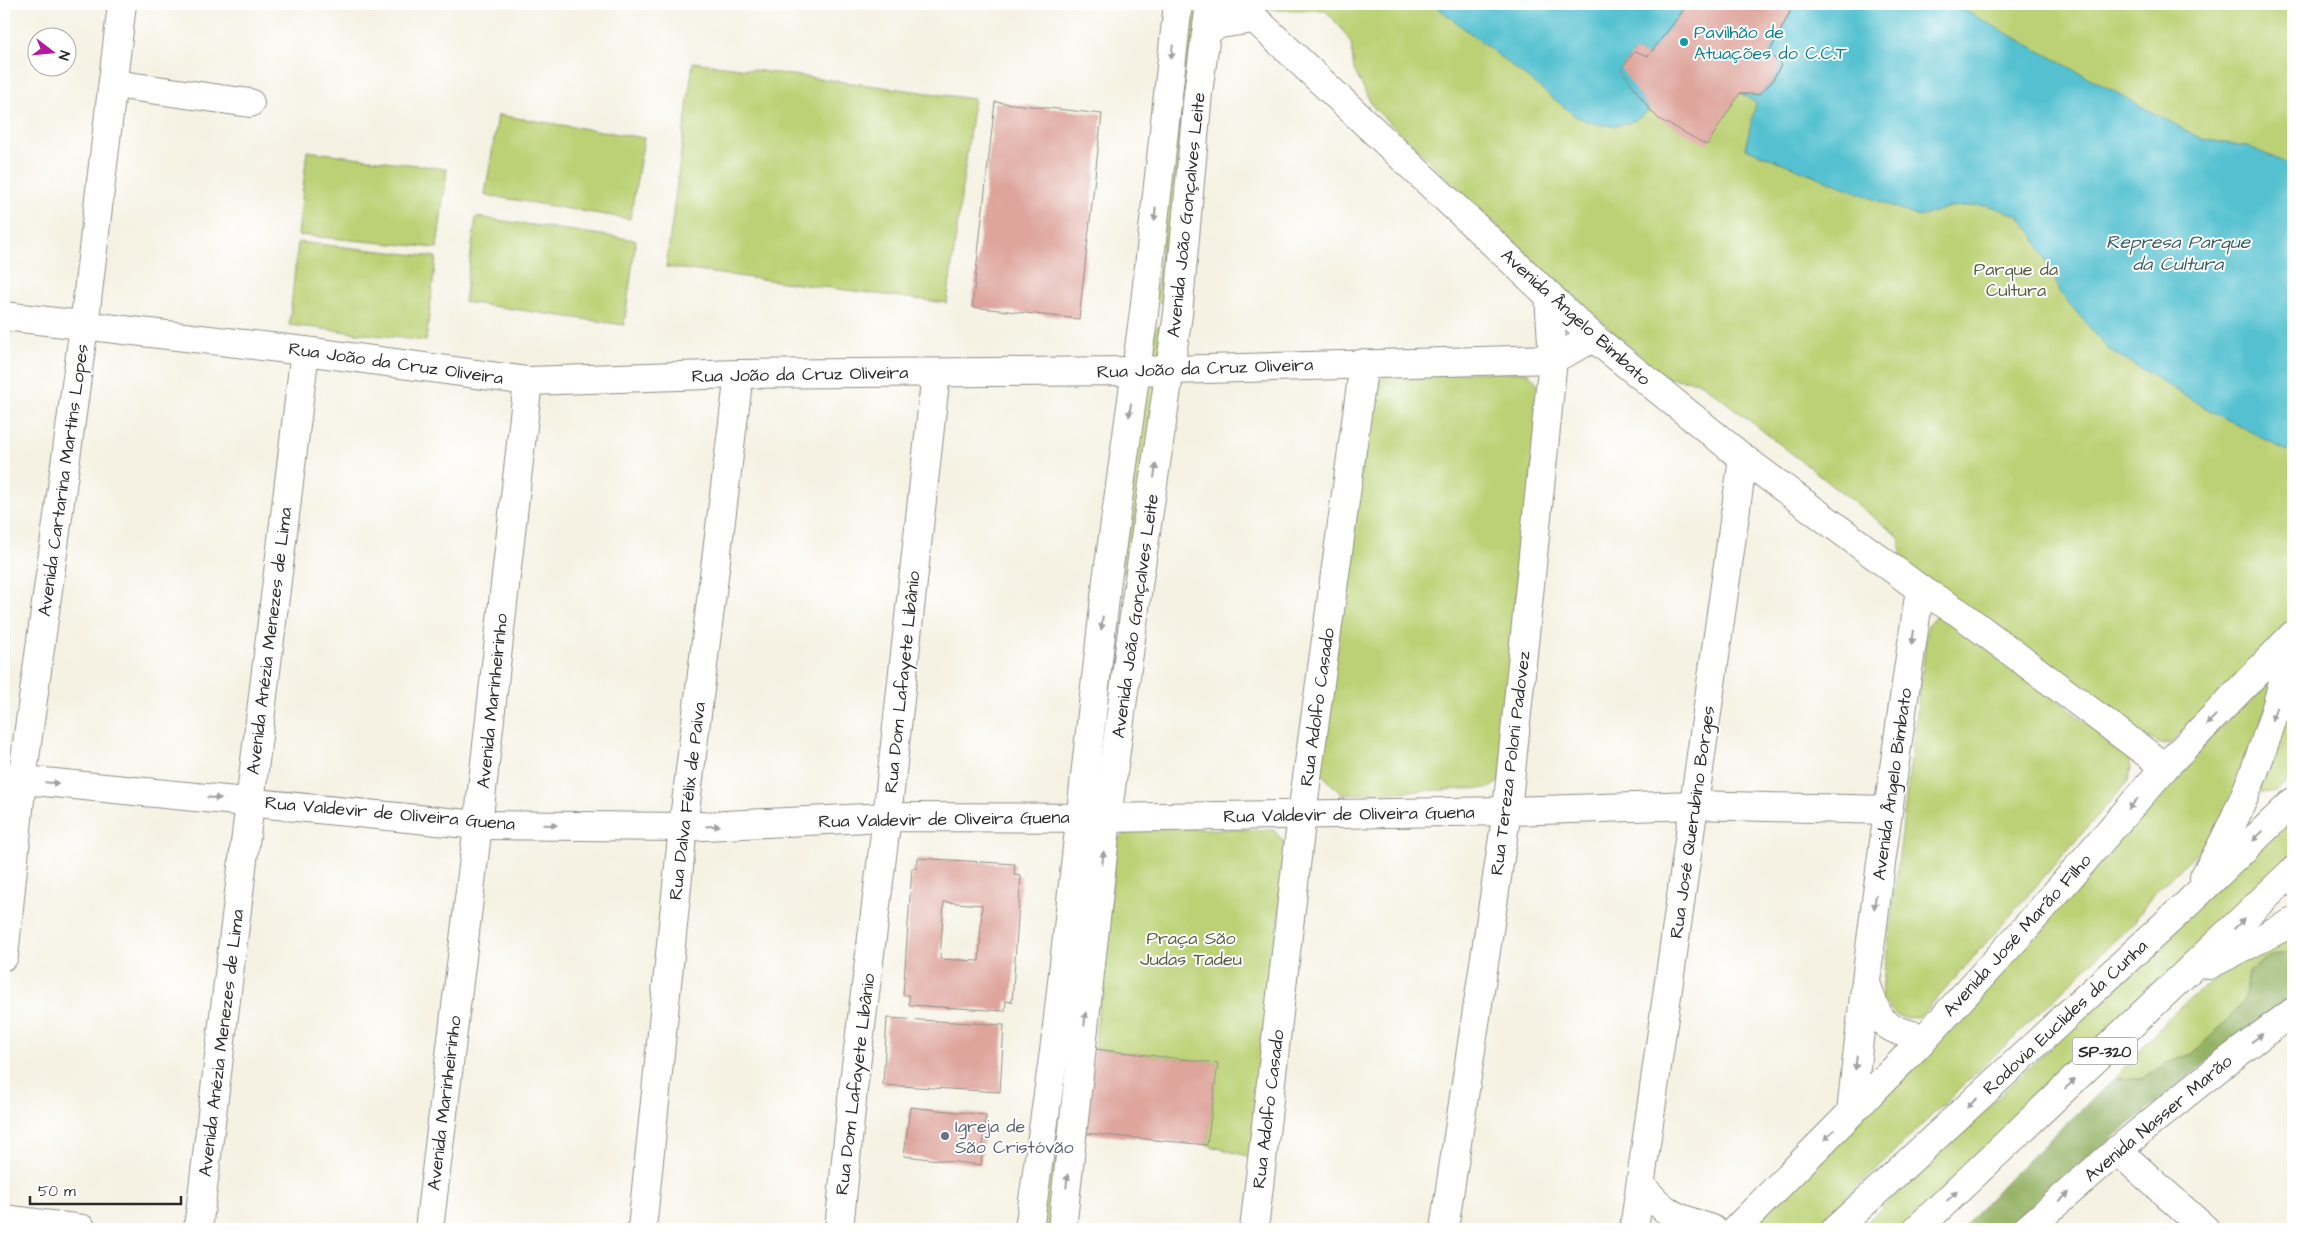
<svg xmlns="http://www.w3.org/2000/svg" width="2297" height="1233" viewBox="0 0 2297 1233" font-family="'Architects Daughter',sans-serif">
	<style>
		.green { fill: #bcd174; stroke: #747e50 }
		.forest { fill: #95b366; stroke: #606f48 }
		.water { fill: #55c1d0; stroke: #40767e }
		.building { fill: #dea59c; fill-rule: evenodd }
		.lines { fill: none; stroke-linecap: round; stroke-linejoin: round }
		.minor-casing { stroke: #908e87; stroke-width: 30 }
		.major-casing { stroke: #908e87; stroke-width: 30 }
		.highway-casing { stroke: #908e87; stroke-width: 30 }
		.minor { stroke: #fff; stroke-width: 28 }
		.major { stroke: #fff; stroke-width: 28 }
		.highway { stroke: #fff; stroke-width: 28 }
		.oneway { fill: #a0a0a0 }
		.culture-dot { fill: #0f9aa8; stroke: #fff; stroke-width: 2 }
		.worship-dot { fill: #6b7280; stroke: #fff; stroke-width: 2 }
		.labels { text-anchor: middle; stroke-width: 4; stroke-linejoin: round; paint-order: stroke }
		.shield { fill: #fff; stroke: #6b6b6b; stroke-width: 1 }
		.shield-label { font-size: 16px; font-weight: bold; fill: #2b2b2b }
		.culture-label { font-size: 18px; fill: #0d838f; stroke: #fff; text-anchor: start }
		.street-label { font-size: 18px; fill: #2b2b2b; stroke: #fff }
		.park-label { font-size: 18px; fill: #565d41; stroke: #fff }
		.worship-label { font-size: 18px; fill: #5b616d; stroke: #fff; text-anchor: start }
		.water-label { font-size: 19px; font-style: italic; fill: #3a6065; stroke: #fff }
	</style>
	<rect width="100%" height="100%" fill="#fff"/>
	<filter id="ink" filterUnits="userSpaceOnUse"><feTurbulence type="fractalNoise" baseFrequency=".02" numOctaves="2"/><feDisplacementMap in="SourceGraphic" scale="10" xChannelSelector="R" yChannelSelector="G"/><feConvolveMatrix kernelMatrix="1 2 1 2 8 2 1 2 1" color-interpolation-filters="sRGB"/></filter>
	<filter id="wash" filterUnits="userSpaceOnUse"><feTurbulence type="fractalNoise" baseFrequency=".0096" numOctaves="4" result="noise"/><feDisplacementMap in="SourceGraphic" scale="20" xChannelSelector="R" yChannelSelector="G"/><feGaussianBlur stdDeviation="1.12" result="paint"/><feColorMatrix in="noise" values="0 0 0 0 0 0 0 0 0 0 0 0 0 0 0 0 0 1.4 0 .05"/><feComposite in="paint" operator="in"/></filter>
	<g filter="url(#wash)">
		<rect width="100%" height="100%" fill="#f5f2e3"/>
		<g class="green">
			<polygon points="1186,4 1204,4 1193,70 1183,68"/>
			<polygon points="1255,4 2293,4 2293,624 2172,743 2161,744 2113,721 1902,561 1899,537 1700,382 1667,378 1658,371 1549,275 1373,107 1354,70 1351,43 1341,28 1325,10 1279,10"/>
			<polygon points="693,62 974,99 947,303 666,267"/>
			<polygon points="1181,104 1190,105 1168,303 1159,302 1156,297 1177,110"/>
			<polygon points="498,115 644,138 630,219 485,195"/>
			<polygon points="307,151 447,169 437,248 298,235"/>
			<polygon points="476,217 636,240 624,325 464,302"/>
			<polygon points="298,242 436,257 426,341 289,325"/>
			<polygon points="1158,326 1165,326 1163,359 1149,358 1153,332"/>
			<polygon points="1527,372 1540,386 1500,781 1489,788 1341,794 1320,772 1372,385 1391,373"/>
			<polygon points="1160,377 1127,573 1121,572 1146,381"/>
			<path d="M1937 616H1951L2127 755 2131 767 2128 781 1922 1016C1898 1021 1896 1016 1881 999L1928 624Z"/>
			<polygon points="2283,667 2223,829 2154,893 2134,922 1813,1229 1746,1229 2029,939 2251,694"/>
			<polygon points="2293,678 2293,777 2277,791 2262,793 2260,785"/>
			<polygon points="2293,815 2293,860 1901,1229 1860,1229"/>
			<polygon points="1131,828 1274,830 1287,847 1254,1158 1207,1145 1217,1063 1094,1049 1117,840"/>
			<polygon points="2293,930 2293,950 2268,957 2248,971 2245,998 2229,1019 2192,1054 2167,1063 2142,1079 2115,1078 2173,1013 2230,966"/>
			<polygon points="1071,1058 1054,1229 1039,1229 1059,1060"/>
		</g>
		<path class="forest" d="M2293 950V996C2194 1069 2100 1147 2008 1229H1961L2010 1177 2115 1078 2142 1079 2167 1063 2192 1054 2229 1019 2245 998 2248 971 2268 957Z"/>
		<g class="water">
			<path d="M1433 4H1684L1686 7 1648 56 1635 51 1622 68 1650 110C1626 130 1604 129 1577 117Z"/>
			<polygon points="1794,4 1953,4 2202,139 2247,146 2293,166 2293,454 2209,410 2108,349 2062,295 2032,232 2017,215 1987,205 1950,207 1919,217 1745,148 1756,103 1740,93 1758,95 1771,83 1781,65 1769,53"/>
		</g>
		<g id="blocks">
			<g class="building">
				<polygon points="1684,4 1794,4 1769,53 1781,65 1771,83 1758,95 1740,93 1707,145 1659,119 1650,110 1621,69 1635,51 1648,56 1686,7"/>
				<polygon points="995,102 1102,114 1079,319 972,307"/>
				<path d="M918 858 1015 864 1014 875 1021 876 1012 1002 1006 1001 1005 1011 909 1005V995H903L912 868H917ZM944 902 982 905 979 961 940 959Z"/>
				<polygon points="887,1018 1004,1025 1000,1092 883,1085"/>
				<polygon points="1094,1049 1218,1063 1207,1145 1083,1133"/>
				<polygon points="910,1107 986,1115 981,1165 904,1156"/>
			</g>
		</g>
	</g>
	<g filter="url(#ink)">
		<use href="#blocks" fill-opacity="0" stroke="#908e87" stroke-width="1"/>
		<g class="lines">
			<g class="minor-casing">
				<g id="minor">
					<polyline points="1239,4 1594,338 1743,458 1920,589 1958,612 2165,767"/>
					<polyline points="1207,30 1220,24 1254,19"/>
					<polyline points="114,84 250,103"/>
					<polyline points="4,316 305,351 528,381 739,374 1135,371 1553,359 1594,338"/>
					<polyline points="4,778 478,825 683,827 887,817 1107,818 1507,811 1694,805 1887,810"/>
					<polyline points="4,956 22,780 84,326 122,4"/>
					<path d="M1866 983C1880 1025 1881 1028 1925 1038"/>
					<path d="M1851 1113C1869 938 1894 763 1920 589"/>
					<polyline points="2117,1150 2205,1229"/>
					<path d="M1642 1186C1667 1216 1676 1217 1712 1229"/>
					<polyline points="4,1219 82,1229"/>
					<polyline points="198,1229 305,351"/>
					<polyline points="429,1229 478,825 528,381"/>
					<polyline points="642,1229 683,827 739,374"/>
					<polyline points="839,1229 853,1090 887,817 936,373"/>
					<polyline points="1254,1229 1302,814 1364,363"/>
					<polyline points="1444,1229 1507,811 1553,359 1549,295"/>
					<polyline points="1634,1229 1743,458"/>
				</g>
			</g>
			<g class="major-casing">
				<g id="major">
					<polyline points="1029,1229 1055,1044 1107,580 1144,312 1178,4"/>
					<polyline points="1062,1229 1107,818 1138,586 1178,314 1198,93 1210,4"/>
					<polyline points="1736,1229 1925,1038 2021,933 2165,767 2293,635"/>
					<path d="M2027 1229C2113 1153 2200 1079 2293 1012"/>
				</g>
			</g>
			<g class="highway-casing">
				<g id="highway">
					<path d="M2204 877C2233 829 2258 767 2274 714 2281 693 2284 671 2293 651"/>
					<polyline points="2209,965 2293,922"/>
					<polyline points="1836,1229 2187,904 2293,802"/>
					<polyline points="1917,1229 2293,871"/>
				</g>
			</g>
			<use href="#minor" class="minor"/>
			<use href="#major" class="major"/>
			<use href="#highway" class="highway"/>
		</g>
		<defs><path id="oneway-solid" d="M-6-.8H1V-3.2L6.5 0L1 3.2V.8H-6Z" transform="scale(1.25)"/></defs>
		<g class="oneway">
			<use href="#oneway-solid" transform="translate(1172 52) rotate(96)"/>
			<use href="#oneway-solid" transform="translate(1155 214) rotate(96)"/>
			<use href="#oneway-solid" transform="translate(1130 410) rotate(98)"/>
			<use href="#oneway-solid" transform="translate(1155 471) rotate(-82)"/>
			<use href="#oneway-solid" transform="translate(1102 623) rotate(96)"/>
			<use href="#oneway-solid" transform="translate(1913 637) rotate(98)"/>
			<use href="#oneway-solid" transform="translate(2274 714) rotate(108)"/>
			<use href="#oneway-solid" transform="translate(2211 720) rotate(134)"/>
			<use href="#oneway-solid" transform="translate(52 783) rotate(5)"/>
			<use href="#oneway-solid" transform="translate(214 798) rotate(5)"/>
			<use href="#oneway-solid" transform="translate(2133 804) rotate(131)"/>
			<use href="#oneway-solid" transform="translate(550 825) rotate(1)"/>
			<use href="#oneway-solid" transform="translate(713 826) rotate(-3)"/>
			<use href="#oneway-solid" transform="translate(2258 836) rotate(136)"/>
			<use href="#oneway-solid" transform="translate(1103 858) rotate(-84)"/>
			<use href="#oneway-solid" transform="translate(1875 902) rotate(97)"/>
			<use href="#oneway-solid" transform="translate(2239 924) rotate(-44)"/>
			<use href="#oneway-solid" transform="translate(1085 1019) rotate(-84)"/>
			<use href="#oneway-solid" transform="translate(2257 1038) rotate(-36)"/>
			<use href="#oneway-solid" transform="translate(1856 1063) rotate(96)"/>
			<use href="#oneway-solid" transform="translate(2070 1084) rotate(-43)"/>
			<use href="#oneway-solid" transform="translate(1972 1103) rotate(137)"/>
			<use href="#oneway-solid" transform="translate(1829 1135) rotate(135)"/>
			<use href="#oneway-solid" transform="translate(1067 1181) rotate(-84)"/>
			<use href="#oneway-solid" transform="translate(1952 1196) rotate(-43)"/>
			<use href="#oneway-solid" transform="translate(2064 1197) rotate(-42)"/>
		</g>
	</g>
	<circle class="culture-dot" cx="1684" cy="42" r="5"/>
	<circle class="worship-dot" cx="945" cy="1136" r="5"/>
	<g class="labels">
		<rect class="shield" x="2072.5" y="1037.5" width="65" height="27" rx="4"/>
		<g class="shield-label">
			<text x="2105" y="1057">SP-320</text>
		</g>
		<g class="culture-label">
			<text x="1694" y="38">Pavilhão de<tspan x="1694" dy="21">Atuações do C.C.T</tspan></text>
		</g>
		<g class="street-label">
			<text transform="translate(1186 215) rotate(-84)" y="6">Avenida João Gonçalves Leite</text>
			<text transform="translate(1576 317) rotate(42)" y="6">Avenida Ângelo Bimbato</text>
			<text transform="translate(396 363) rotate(8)" y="6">Rua João da Cruz Oliveira</text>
			<text transform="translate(1205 368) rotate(-2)" y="6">Rua João da Cruz Oliveira</text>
			<text transform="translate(800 374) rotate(-1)" y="6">Rua João da Cruz Oliveira</text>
			<text transform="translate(63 480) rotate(-82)" y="6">Avenida Cartarina Martins Lopes</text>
			<text transform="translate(1135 616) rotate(-82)" y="6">Avenida João Gonçalves Leite</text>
			<text transform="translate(269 641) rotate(-83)" y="6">Avenida Anézia Menezes de Lima</text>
			<text transform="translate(902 682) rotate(-84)" y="6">Rua Dom Lafayete Libânio</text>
			<text transform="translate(492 701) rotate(-84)" y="6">Avenida Marinheirinho</text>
			<text transform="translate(1317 707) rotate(-82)" y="6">Rua Adolfo Casado</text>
			<text transform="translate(1510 763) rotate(-83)" y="6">Rua Tereza Poloni Padovez</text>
			<text transform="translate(1892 784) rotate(-82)" y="6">Avenida Ângelo Bimbato</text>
			<text transform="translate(687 801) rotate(-83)" y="6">Rua Dalva Félix de Paiva</text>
			<text transform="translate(390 813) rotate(5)" y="6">Rua Valdevir de Oliveira Guena</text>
			<text transform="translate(1349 814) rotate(-1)" y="6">Rua Valdevir de Oliveira Guena</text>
			<text transform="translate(944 819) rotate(-1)" y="6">Rua Valdevir de Oliveira Guena</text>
			<text transform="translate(1692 822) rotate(-82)" y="6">Rua José Querubino Borges</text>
			<text transform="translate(2017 935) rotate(-48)" y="6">Avenida José Marão Filho</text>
			<text transform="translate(2065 1017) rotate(-43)" y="6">Rodovia Euclides da Cunha</text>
			<text transform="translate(221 1043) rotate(-83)" y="6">Avenida Anézia Menezes de Lima</text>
			<text transform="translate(855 1084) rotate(-83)" y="6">Rua Dom Lafayete Libânio</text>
			<text transform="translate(444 1103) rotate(-83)" y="6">Avenida Marinheirinho</text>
			<text transform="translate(1268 1109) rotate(-83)" y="6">Rua Adolfo Casado</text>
			<text transform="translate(2158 1118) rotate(-40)" y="6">Avenida Nasser Marão</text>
		</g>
		<g class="park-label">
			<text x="2016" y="275">Parque da<tspan x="2016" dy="21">Cultura</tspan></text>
			<text x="1191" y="944">Praça São<tspan x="1191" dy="21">Judas Tadeu</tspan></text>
		</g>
		<g class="worship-label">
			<text x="955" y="1132">Igreja de<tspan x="955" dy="21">São Cristóvão</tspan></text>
		</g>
		<g class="water-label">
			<text x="2178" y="248">Represa Parque<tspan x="2178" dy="22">da Cultura</tspan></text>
		</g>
	</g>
	<rect width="2297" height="1233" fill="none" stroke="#fff" stroke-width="20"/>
	<g transform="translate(52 52) rotate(106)"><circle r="24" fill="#ffffff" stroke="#aaaaaa"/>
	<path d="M0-4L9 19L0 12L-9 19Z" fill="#b5179e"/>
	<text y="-8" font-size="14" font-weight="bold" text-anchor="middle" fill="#2b2b2b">N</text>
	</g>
	<path d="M30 1196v8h151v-8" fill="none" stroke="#2b2b2b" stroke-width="2.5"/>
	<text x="38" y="1196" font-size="15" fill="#2b2b2b" stroke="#ffffff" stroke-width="4" paint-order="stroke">50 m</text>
</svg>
